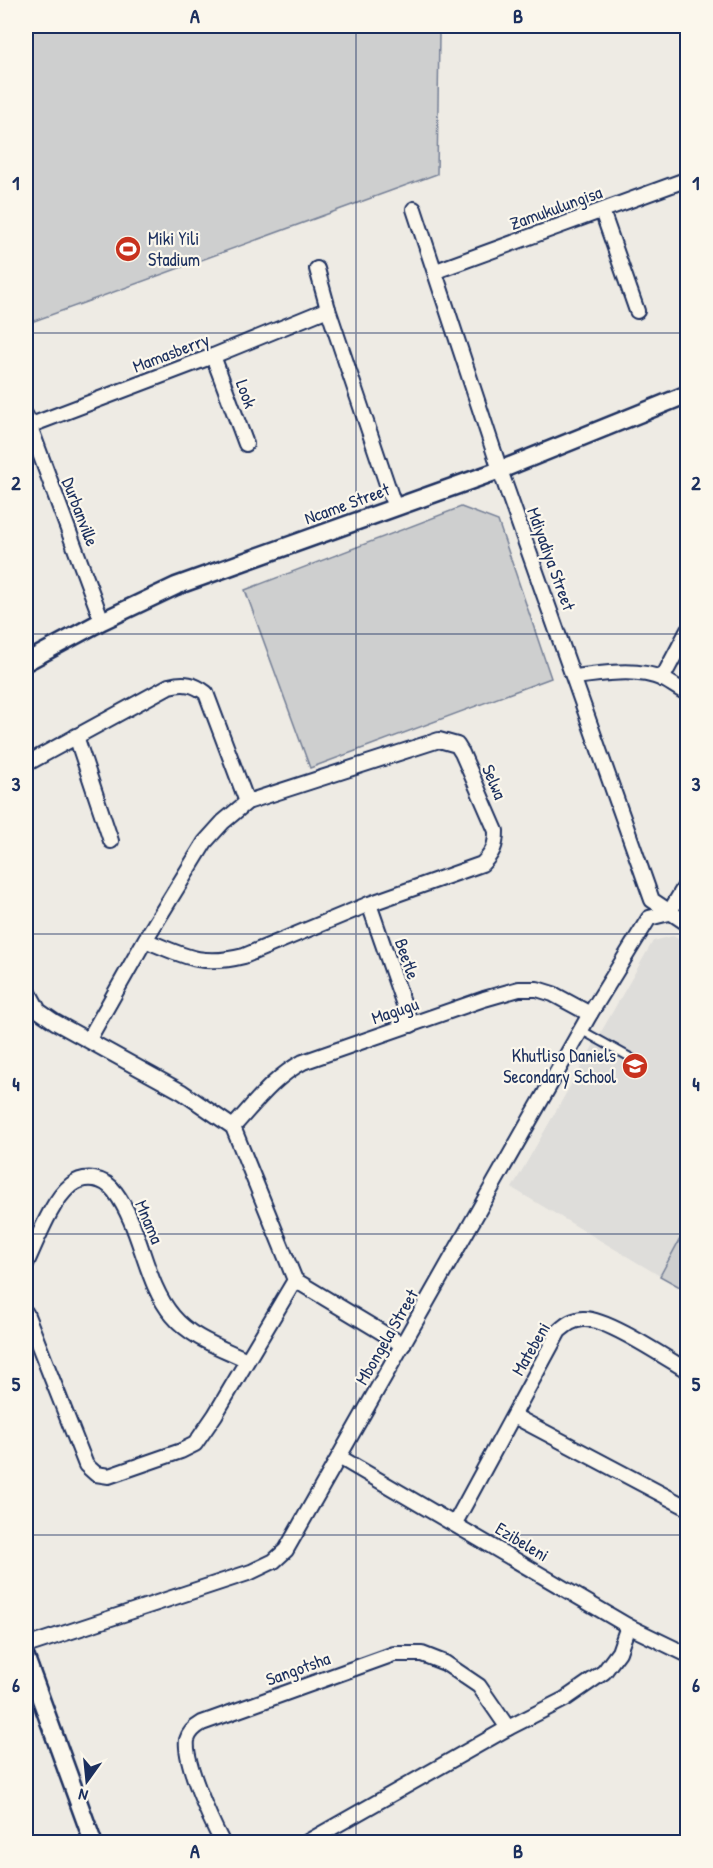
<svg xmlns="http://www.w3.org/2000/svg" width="713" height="1868" viewBox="0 0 713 1868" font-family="'Patrick Hand',sans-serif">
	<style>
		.built { fill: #deddda }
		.green { fill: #cecfcf; stroke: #747f96; stroke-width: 1.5 }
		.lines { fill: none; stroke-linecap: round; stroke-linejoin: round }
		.service-casing { stroke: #1b2f5e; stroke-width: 11 }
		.minor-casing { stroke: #1b2f5e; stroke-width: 18 }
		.tertiary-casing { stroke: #1b2f5e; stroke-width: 21 }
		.service { stroke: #fbf7ec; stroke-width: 7 }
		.minor { stroke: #fbf7ec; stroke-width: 14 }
		.tertiary { stroke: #fbf7ec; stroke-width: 16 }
		.grid { fill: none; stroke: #1b2f5e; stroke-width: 1.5; stroke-opacity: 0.55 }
		.labels { text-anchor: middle; stroke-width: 4.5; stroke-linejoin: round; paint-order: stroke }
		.street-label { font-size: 18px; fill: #1b2f5e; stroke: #fbf7ec }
		.poi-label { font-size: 18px; fill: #1b2f5e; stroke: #fbf7ec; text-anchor: start }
		.neatline { fill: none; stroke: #1b2f5e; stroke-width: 2 }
		.grid-label { font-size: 20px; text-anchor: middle; font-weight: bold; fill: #1b2f5e }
	</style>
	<rect width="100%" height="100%" fill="#eeebe4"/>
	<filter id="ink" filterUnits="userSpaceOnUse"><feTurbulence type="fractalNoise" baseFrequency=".0167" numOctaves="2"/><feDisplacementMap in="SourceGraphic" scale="12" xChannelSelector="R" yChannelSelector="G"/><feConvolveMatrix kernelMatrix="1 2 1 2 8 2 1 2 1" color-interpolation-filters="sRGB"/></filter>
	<g filter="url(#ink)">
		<polygon class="built" points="673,936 687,944 687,1226 660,1276 512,1188 653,941"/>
		<g class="green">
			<polygon points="26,26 436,26 439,35 437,174 26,324"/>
			<polygon points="461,507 498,521 551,678 310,768 245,590"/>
			<polygon points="687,1226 688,1291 687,1291 660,1276"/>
		</g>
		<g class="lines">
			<g class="service-casing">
				<polyline id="service" points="581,1030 633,1059"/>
			</g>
			<g class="minor-casing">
				<g id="minor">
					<polyline points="414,209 500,470 652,900 688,924"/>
					<polyline points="602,211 637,311"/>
					<polyline points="317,269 328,309 395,508"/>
					<polyline points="436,271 688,179"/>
					<polyline points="213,356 246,444"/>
					<polyline points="26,416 102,621"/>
					<polyline points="26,427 213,356 328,309"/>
					<path d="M574 677C602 674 636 667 663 679 671 683 679 689 688 694"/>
					<polyline points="662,679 688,630"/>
					<polyline points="76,736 111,841"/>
					<path d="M26 764 169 686C185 682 194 684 206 693L247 802"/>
					<polyline points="369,904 411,1025"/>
					<polyline points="669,913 688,881"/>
					<polyline points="26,987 39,1011 55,1022 182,1092 233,1127 295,1280 403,1345"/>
					<path d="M89 1039 145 940 205 842 223 822 247 802 439 740 457 745 462 753 496 831C496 846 493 853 482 864L369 904 244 956C201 967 184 956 145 940"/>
					<path d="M233 1127C255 1103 274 1077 303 1062L484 999 519 989H537L553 994 590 1014"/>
					<path d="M26 1264C37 1241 51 1201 71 1185 85 1174 105 1178 115 1192 142 1228 144 1282 173 1316 191 1338 222 1348 247 1360"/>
					<polyline points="26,1313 86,1465 96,1474 109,1476 181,1451 195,1444 215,1415 295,1280"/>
					<polyline points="514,1416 688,1508"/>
					<polyline points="339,1457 628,1626 688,1655"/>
					<path d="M455 1523 559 1331C567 1324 572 1320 583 1319 605 1317 666 1358 688 1371"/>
					<polyline points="26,1646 251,1572 274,1561 286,1550 590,1014 649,918 669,913"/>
					<path d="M222 1842C211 1821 184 1762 187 1740 189 1732 195 1727 202 1723L394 1654H422L445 1663 479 1686 508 1728"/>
					<polyline points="307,1842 508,1728 565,1699 604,1672 619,1652 628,1626"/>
				</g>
			</g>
			<g class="tertiary-casing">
				<g id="tertiary">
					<polyline points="26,662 102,621 176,586 500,470 688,394"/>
					<polyline points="26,1658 93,1842"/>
				</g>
			</g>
			<use href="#service" class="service"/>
			<use href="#minor" class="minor"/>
			<use href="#tertiary" class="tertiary"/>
		</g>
	</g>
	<path class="grid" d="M356 26V1842M26 333H688M26 634H688M26 934H688M26 1234H688M26 1535H688"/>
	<defs>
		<g id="stadium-disc" transform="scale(1.35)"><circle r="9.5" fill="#c8321e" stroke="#fbf7ec"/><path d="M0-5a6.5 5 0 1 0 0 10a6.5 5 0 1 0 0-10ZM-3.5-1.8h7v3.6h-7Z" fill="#fff"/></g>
		<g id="school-disc" transform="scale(1.35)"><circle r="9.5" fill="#c8321e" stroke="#fbf7ec"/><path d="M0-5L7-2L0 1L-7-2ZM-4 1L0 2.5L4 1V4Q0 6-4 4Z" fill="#fff"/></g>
	</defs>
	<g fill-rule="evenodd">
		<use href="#stadium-disc" x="128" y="249"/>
		<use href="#school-disc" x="635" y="1066"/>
	</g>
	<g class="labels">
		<g class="street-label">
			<text transform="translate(556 208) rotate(-20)" y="6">Zamukulungisa</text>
			<text transform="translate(171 353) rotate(-21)" y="6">Mamasberry</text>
			<text transform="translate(246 394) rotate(70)" y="6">Look</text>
			<text transform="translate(347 504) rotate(-20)" y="6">Ncame Street</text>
			<text transform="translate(80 512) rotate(69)" y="6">Durbanville</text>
			<text transform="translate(551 559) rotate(70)" y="6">Mdiyadiya Street</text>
			<text transform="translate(494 782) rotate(67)" y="6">Selwa</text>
			<text transform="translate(407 959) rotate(71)" y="6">Beetle</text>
			<text transform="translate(395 1011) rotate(-19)" y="6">Magugu</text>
			<text transform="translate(149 1222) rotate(67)" y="6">Mnama</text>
			<text transform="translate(387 1337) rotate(-60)" y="6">Mbongela Street</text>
			<text transform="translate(531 1349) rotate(-60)" y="6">Matebeni</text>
			<text transform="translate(522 1542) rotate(31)" y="6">Ezibeleni</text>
			<text transform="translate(298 1669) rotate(-20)" y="6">Sangotsha</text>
		</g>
		<g class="poi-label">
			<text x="148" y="245">Miki Yili<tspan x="148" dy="21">Stadium</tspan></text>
			<text x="616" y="1062" text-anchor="end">Khutliso Daniels<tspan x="616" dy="21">Secondary School</tspan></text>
		</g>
	</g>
	<rect width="713" height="1868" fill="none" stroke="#fbf7ec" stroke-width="66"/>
	<g transform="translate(87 1781) rotate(195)" stroke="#fbf7ec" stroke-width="4.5" paint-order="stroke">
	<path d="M0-4.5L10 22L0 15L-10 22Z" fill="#1b2f5e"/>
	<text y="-9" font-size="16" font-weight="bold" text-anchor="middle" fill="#1b2f5e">N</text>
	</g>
	<rect x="33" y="33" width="647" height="1802" class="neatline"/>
	<g class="grid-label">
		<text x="195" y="23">A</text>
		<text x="518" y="23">B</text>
		<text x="16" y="190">1</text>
		<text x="696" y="190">1</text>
		<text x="16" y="490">2</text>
		<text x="696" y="490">2</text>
		<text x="16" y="791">3</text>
		<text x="696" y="791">3</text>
		<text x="16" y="1091">4</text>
		<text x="696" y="1091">4</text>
		<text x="16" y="1391">5</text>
		<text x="696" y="1391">5</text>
		<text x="16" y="1692">6</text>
		<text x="696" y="1692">6</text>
		<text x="195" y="1858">A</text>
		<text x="518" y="1858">B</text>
	</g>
</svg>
